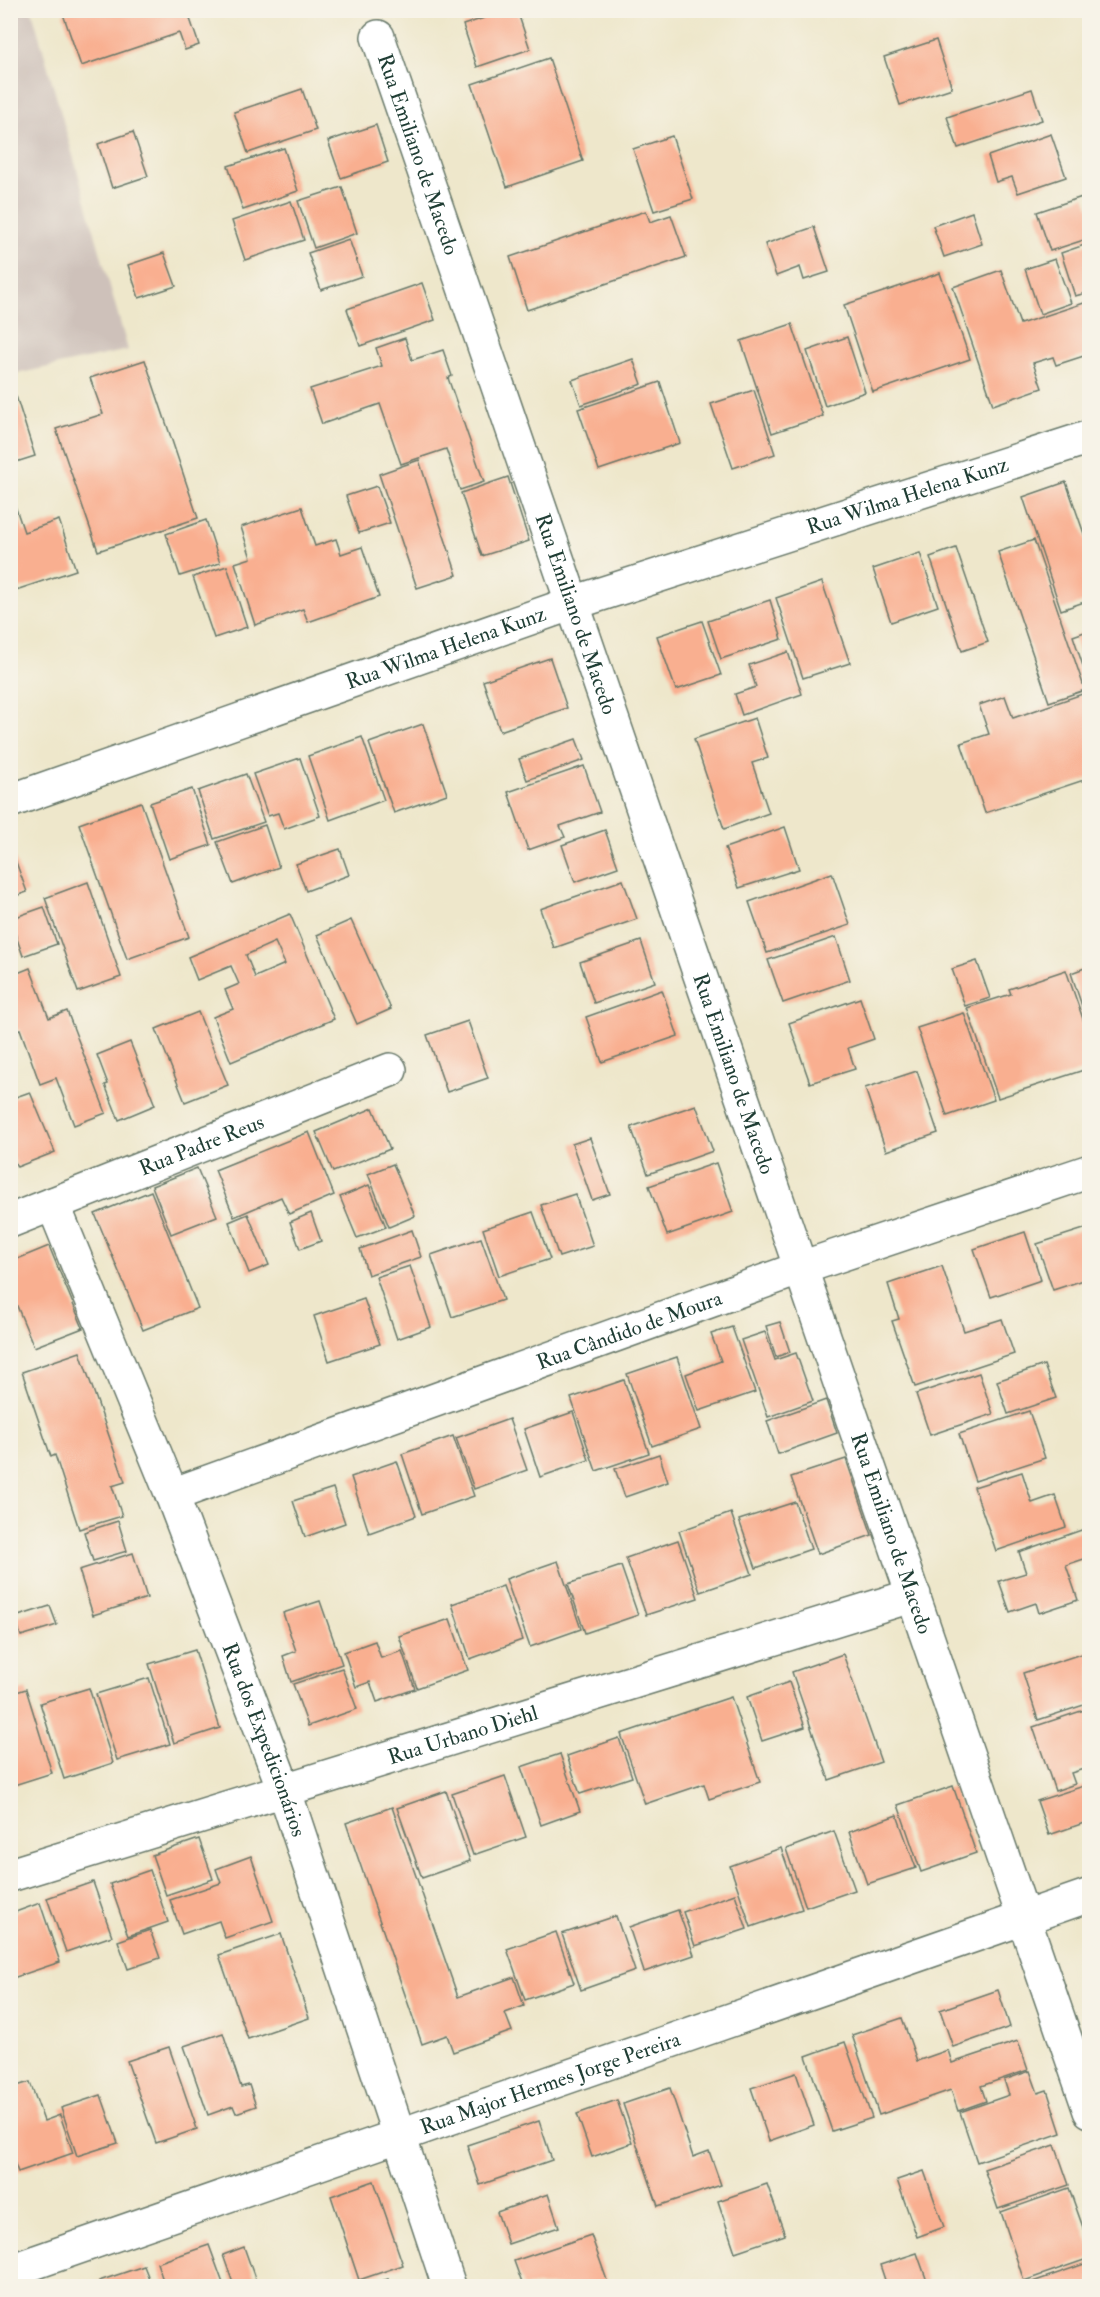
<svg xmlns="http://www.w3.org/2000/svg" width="1100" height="2297" viewBox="0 0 1100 2297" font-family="'IM FELL Double Pica',serif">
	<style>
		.industrial { fill: #cec1ba }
		.building { fill: #f9af90; fill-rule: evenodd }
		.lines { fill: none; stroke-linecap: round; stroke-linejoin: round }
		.minor-casing { stroke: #677869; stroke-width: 36 }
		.minor { stroke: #fff; stroke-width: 33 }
		.labels { text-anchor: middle; stroke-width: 4.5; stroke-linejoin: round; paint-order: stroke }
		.street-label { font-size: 21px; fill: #1f3d34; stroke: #f7f3e8 }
	</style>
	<rect width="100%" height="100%" fill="#f7f3e8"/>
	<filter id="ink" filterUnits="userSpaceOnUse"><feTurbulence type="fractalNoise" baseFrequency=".0167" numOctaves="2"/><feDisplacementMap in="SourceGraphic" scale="12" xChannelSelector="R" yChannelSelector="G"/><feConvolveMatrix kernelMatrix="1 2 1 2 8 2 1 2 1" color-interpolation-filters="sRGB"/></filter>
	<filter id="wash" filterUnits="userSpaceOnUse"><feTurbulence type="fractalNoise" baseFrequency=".008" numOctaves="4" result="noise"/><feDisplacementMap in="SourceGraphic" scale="24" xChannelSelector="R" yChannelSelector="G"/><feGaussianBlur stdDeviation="1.35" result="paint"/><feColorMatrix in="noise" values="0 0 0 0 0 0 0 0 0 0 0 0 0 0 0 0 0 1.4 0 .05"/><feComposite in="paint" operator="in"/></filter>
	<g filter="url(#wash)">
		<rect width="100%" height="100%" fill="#eee7cb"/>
		<polygon class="industrial" points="10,11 32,11 128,350 11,375"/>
		<g id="blocks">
			<g class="building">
				<polygon points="73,10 187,10 199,45 185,50 179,33 81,66 63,14"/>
				<polygon points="508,10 517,10 530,49 477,67 463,25"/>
				<polygon points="936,40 952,88 900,105 884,57"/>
				<polygon points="549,58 583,161 507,187 472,84"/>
				<polygon points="302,89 316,130 248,153 234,112"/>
				<polygon points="1032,89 1042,120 958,148 947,117"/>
				<polygon points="376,125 388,162 341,178 328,141"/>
				<polygon points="133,132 148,176 112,188 98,144"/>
				<polygon points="1051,134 1066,177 1018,193 1012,177 996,182 988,156"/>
				<polygon points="672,136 693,199 654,211 633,149"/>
				<polygon points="284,148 298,191 243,210 228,166"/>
				<polygon points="342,187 357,233 314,248 298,201"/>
				<polygon points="1085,196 1090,210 1090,238 1050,251 1037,212"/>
				<polygon points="291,201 304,240 245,260 232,221"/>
				<polygon points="646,211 650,222 671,215 686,257 527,310 510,257"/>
				<polygon points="972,212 982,244 944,257 933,226"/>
				<polygon points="814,227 829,272 804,280 800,267 776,276 765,244"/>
				<polygon points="349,239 362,276 321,290 308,253"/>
				<polygon points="1090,243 1090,292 1075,296 1061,253"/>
				<polygon points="164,253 176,286 139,298 128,265"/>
				<polygon points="1055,259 1071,303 1040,314 1025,269"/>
				<polygon points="1001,270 1020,324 1090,301 1090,354 1056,365 1053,357 1033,363 1042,388 993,405 953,287"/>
				<polygon points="940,273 970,359 873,392 844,305"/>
				<polygon points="422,283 435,320 360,346 347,309"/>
				<polygon points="792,324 823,416 772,433 741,341"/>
				<polygon points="847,337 865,392 825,406 807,351"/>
				<polygon points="405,338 412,360 443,350 452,376 448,378 484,482 460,490 446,449 401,464 380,404 322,424 310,389 382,366 376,348"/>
				<polygon points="633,359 642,384 581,405 572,380"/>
				<polygon points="145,360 198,518 98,551 56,429 103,414 90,378"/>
				<polygon points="660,382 680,443 599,470 578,409"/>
				<polygon points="754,390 775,454 733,468 711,404"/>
				<polygon points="16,396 35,456 10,464 10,398"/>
				<polygon points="419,460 457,575 417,588 379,474"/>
				<polygon points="508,477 529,541 482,556 461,493"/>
				<polygon points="1066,482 1090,551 1090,600 1061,610 1023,497"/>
				<polygon points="377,486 390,523 359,533 346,496"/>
				<polygon points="10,491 24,532 59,520 76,570 10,592"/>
				<polygon points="302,507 315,546 336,539 341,554 362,547 379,597 308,622 303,609 255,625 235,563 251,558 241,527"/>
				<polygon points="206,520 220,563 180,576 166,534"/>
				<polygon points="1034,540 1085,690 1049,702 998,552"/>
				<polygon points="956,548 988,642 962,651 930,557"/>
				<polygon points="920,553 938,606 891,622 873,569"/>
				<polygon points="227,566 247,627 214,638 193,577"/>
				<polygon points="822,582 850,663 803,678 776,598"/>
				<polygon points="770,600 782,639 721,659 708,621"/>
				<polygon points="702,621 721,675 676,690 657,636"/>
				<polygon points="1090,630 1090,671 1085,672 1073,636"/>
				<polygon points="788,652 802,694 742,715 735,694 756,687 749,665"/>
				<polygon points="550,658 567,708 500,731 483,681"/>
				<polygon points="1088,692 1090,778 985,813 961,743 989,734 979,705 1005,696 1013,718"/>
				<polygon points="755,718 768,758 752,763 769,813 724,829 694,739"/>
				<polygon points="423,724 447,794 394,813 369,743"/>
				<polygon points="362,737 384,800 330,820 308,756"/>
				<polygon points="576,739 584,760 527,780 519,759"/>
				<polygon points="300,758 320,816 284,829 278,813 268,816 253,774"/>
				<polygon points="584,766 600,812 560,826 565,837 528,850 508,792"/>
				<polygon points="246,774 264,822 214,839 198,791"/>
				<polygon points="192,789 211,845 169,859 150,803"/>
				<polygon points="141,802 189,937 127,959 79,824"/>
				<polygon points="265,825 279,867 233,884 217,842"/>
				<polygon points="785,827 799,869 739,888 725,848"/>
				<polygon points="605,830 618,867 575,882 562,845"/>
				<polygon points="340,849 349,875 306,891 296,864"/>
				<polygon points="13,854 27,892 10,898 10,855"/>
				<polygon points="832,873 850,925 767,953 749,902"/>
				<polygon points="623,880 637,919 554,948 540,909"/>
				<polygon points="88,882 121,977 78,992 45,898"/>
				<polygon points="44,907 57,944 23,956 10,919"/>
				<path d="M290 914 334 1019 231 1062 213 1017 233 1009 225 990 239 984 231 966 197 980 188 957ZM275 942 285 964 255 977 246 955Z"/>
				<polygon points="351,920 391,1009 357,1024 317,935"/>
				<polygon points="836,937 850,980 783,1003 768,960"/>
				<polygon points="641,941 655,982 594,1003 580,962"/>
				<polygon points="977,961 990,998 965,1006 952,969"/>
				<polygon points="1090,966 1090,1027 1089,1027 1071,973"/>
				<polygon points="30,968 49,1018 67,1011 106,1113 74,1125 56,1078 40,1084 20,1029 10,1032 10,976"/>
				<polygon points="1066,970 1090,1039 1090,1068 998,1098 967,1008 1011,994 1009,989"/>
				<polygon points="662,990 678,1036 602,1062 586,1017"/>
				<polygon points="860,998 874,1039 848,1048 855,1069 810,1083 789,1023"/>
				<polygon points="198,1012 228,1085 185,1102 156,1029"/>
				<polygon points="964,1013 994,1100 947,1116 917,1028"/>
				<polygon points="468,1021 488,1078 447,1092 427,1035"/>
				<polygon points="130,1042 155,1105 119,1120 105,1085 108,1084 97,1055"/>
				<polygon points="917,1071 938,1133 886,1151 865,1088"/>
				<polygon points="30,1092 55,1152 17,1167 10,1151 10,1099"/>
				<polygon points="696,1105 713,1151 648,1174 631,1127"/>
				<polygon points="373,1108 390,1149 333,1172 316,1132"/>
				<polygon points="309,1132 334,1195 289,1214 281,1197 234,1217 215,1170"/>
				<polygon points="590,1138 610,1194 592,1200 572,1144"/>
				<polygon points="716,1163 733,1212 667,1235 649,1186"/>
				<polygon points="393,1164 415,1216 389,1227 368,1174"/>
				<polygon points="197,1168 217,1216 171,1234 152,1186"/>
				<polygon points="369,1185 386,1227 357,1238 340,1197"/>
				<polygon points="151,1191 198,1308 143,1330 95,1214"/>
				<polygon points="575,1194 593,1246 559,1257 541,1205"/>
				<polygon points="533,1212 550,1259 499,1276 483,1229"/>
				<polygon points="311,1213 321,1241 300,1249 290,1222"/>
				<polygon points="248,1214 269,1265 249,1273 229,1222"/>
				<polygon points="1090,1227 1090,1278 1053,1290 1037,1244"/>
				<polygon points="412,1230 421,1257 368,1275 360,1249"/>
				<polygon points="1025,1232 1041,1280 991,1297 974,1249"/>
				<polygon points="481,1238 503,1300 452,1317 431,1255"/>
				<polygon points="49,1246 83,1328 34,1347 10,1289 10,1262"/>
				<polygon points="410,1266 431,1327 397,1339 376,1277"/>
				<polygon points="942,1266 964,1331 1002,1319 1014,1354 915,1387 892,1321 899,1319 888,1284"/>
				<polygon points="364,1299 380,1344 329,1361 314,1316"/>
				<polygon points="780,1322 790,1352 776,1357 766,1326"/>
				<polygon points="732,1327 755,1392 699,1411 686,1374 721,1361 711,1334"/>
				<polygon points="765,1332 775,1360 796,1353 813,1401 768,1417 741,1340"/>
				<polygon points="80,1352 125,1482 112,1486 122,1516 79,1529 55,1455 51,1457 22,1372"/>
				<polygon points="677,1357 701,1429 652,1446 627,1374"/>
				<polygon points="1044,1365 1056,1398 1008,1414 997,1381"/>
				<polygon points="979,1373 993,1414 930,1435 916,1394"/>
				<polygon points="624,1380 649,1453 596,1471 571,1398"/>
				<polygon points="826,1400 837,1433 778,1454 767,1421"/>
				<polygon points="1029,1411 1045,1458 975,1481 959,1434"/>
				<polygon points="573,1412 589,1460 540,1477 524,1429"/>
				<polygon points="509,1419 527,1470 474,1489 456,1438"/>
				<polygon points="453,1436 474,1496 422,1514 402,1454"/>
				<polygon points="659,1454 668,1482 625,1497 615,1469"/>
				<polygon points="846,1459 872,1535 818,1554 791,1477"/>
				<polygon points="397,1461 416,1516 369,1533 351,1477"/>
				<polygon points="1022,1472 1032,1503 1055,1495 1066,1527 996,1551 974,1487"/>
				<polygon points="333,1488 345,1523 305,1537 293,1501"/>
				<polygon points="795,1502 811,1549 756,1568 739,1520"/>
				<polygon points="731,1513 752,1574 700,1592 679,1531"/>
				<polygon points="118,1521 127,1551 93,1561 84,1532"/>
				<polygon points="1090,1527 1090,1557 1066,1565 1078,1600 1039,1613 1036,1603 1010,1612 999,1581 1026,1573 1019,1552"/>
				<polygon points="678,1540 698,1598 646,1615 626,1558"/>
				<polygon points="133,1553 147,1598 93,1615 79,1570"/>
				<polygon points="558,1561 581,1629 530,1647 506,1579"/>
				<polygon points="621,1566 638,1615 585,1633 568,1584"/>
				<polygon points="503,1586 522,1640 470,1659 452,1604"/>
				<polygon points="320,1601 342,1664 291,1682 283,1656 296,1651 283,1613"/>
				<polygon points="50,1606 57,1625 21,1636 15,1617"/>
				<polygon points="450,1619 468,1670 417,1688 399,1636"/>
				<polygon points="375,1641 381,1658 402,1651 415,1689 377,1702 370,1682 356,1687 344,1652"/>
				<polygon points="195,1650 220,1728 174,1743 149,1664"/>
				<polygon points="1090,1651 1090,1703 1038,1720 1023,1673"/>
				<polygon points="843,1654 881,1762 829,1780 792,1672"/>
				<polygon points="342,1668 357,1709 308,1726 293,1684"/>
				<polygon points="149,1678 170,1744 117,1760 96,1694"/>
				<polygon points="789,1682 805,1727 762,1741 747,1697"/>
				<polygon points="89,1688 113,1763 64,1779 40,1703"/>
				<polygon points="26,1689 52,1773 11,1786 10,1694"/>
				<polygon points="731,1697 760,1782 709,1799 704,1784 645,1804 621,1734"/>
				<polygon points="1090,1708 1090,1767 1071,1773 1075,1784 1055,1791 1033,1727"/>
				<polygon points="619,1738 632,1777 580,1794 567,1756"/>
				<polygon points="560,1754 580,1811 541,1825 521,1767"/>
				<polygon points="505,1776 526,1837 473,1855 452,1794"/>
				<polygon points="1090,1784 1090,1821 1049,1835 1037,1801"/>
				<polygon points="953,1786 976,1853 921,1872 898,1805"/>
				<polygon points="446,1791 470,1861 422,1878 397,1808"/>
				<polygon points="392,1807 458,1997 514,1977 524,2006 505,2013 512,2031 453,2052 447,2035 422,2044 346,1823"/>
				<polygon points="897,1815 916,1868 867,1884 849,1832"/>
				<polygon points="834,1831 855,1890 806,1907 786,1849"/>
				<polygon points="199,1839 213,1879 166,1895 152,1855"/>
				<polygon points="781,1848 802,1909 751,1927 730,1866"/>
				<polygon points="251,1856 273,1921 225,1938 219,1921 182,1934 170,1900 221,1883 216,1869"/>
				<polygon points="150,1870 168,1922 128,1936 110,1884"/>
				<polygon points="93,1882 112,1936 66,1952 47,1898"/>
				<polygon points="735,1894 747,1929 695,1946 683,1912"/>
				<polygon points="40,1903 60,1962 10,1979 10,1914"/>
				<polygon points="678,1910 694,1955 644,1972 629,1927"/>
				<polygon points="616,1916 635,1971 581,1990 562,1934"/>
				<polygon points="150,1930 160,1958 128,1969 118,1941"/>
				<polygon points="556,1932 574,1983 525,2000 507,1949"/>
				<polygon points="281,1934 309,2018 248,2039 219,1955"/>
				<polygon points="998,1990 1010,2027 953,2047 940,2010"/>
				<polygon points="902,2018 917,2061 948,2050 952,2063 1018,2041 1028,2070 981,2086 986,2101 958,2111 951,2090 879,2115 852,2035"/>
				<polygon points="223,2033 241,2087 249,2085 256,2106 236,2113 233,2106 208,2115 184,2046"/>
				<polygon points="845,2042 872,2118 832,2131 806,2056"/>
				<polygon points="169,2047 197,2129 156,2143 127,2061"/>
				<polygon points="1030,2071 1038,2093 1047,2090 1061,2133 977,2162 960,2112 1009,2095 1004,2080"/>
				<polygon points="796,2073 814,2125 769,2141 751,2088"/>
				<polygon points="30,2082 44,2121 60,2115 73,2153 18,2172 10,2151 10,2088"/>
				<polygon points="670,2088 693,2157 709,2151 721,2185 658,2206 623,2104"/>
				<polygon points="101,2095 118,2143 77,2156 61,2108"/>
				<polygon points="617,2100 632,2143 592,2157 577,2114"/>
				<polygon points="539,2121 552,2160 480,2185 467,2145"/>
				<polygon points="1055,2145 1069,2185 998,2209 984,2169"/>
				<polygon points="924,2171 944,2227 917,2237 897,2180"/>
				<polygon points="374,2181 403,2265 359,2280 331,2196"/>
				<polygon points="767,2184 785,2235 735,2252 718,2201"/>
				<polygon points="1069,2188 1090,2247 1090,2258 1024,2281 1001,2212"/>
				<polygon points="548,2194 559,2227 508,2244 497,2212"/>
				<polygon points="591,2235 609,2286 523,2286 514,2261"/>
				<polygon points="209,2245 224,2286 165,2286 157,2263"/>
				<polygon points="244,2247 257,2284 234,2286 223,2255"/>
				<polygon points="917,2253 928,2284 919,2286 887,2286 880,2265"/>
				<polygon points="1090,2262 1090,2286 1024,2285"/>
				<polygon points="144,2266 152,2286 101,2286 99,2281"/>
				<polygon points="388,2279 390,2286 367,2286"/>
			</g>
		</g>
	</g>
	<g filter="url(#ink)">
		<use href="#blocks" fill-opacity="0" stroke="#677869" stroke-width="1.5"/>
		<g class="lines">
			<g class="minor-casing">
				<g id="minor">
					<path id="s1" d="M378 37 1090 2111"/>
					<path id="s2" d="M10 801 570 604 1090 437"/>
					<path id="s3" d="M53 1204 172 1495 284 1789 449 2286"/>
					<path id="s4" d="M10 1221 390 1070"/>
					<path id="s5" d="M172 1495 801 1268 1090 1171"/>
					<path id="s6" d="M10 1875 914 1595"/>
					<path id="s7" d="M10 2271 1090 1895"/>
				</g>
			</g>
			<use href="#minor" class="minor"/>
		</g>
	</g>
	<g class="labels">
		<g class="street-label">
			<text dy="7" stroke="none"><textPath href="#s1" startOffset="124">Rua Emiliano de Macedo</textPath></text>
			<text dy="7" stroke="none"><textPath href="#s2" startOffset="948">Rua Wilma Helena Kunz</textPath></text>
			<text dy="7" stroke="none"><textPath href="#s1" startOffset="610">Rua Emiliano de Macedo</textPath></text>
			<text dy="7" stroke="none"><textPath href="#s2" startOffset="462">Rua Wilma Helena Kunz</textPath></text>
			<text dy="7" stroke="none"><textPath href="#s1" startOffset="1096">Rua Emiliano de Macedo</textPath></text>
			<text dy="7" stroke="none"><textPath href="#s4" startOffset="206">Rua Padre Reus</textPath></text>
			<text dy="7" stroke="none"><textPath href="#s5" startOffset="486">Rua Cândido de Moura</textPath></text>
			<text dy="7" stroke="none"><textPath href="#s1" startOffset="1582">Rua Emiliano de Macedo</textPath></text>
			<text dy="7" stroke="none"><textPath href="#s6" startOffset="474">Rua Urbano Diehl</textPath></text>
			<text dy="7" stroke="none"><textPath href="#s3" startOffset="576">Rua dos Expedicionários</textPath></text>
			<text dy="7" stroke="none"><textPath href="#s7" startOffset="572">Rua Major Hermes Jorge Pereira</textPath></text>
		</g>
	</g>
	<rect width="1100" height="2297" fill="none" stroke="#f7f3e8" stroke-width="36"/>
</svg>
